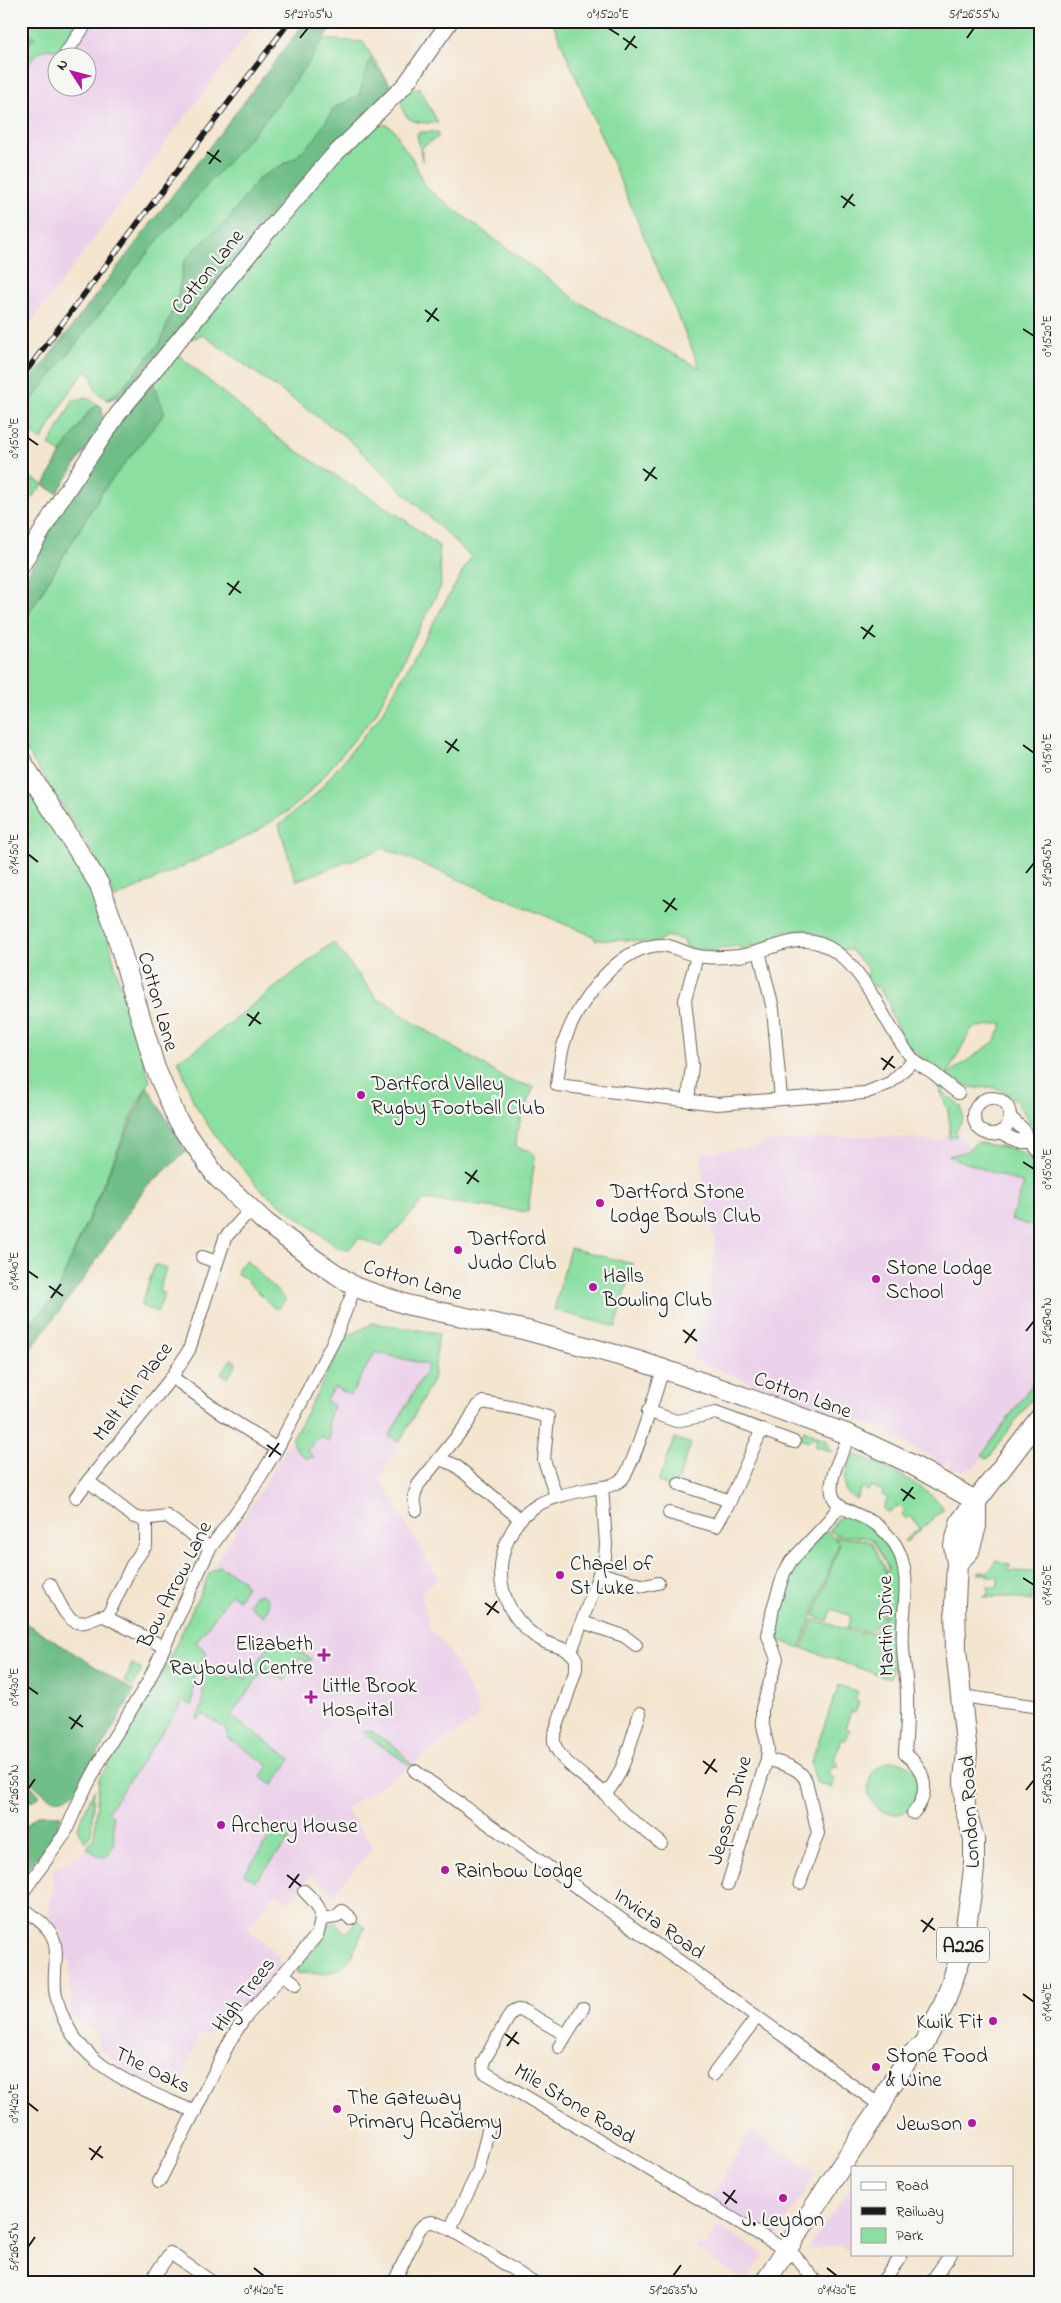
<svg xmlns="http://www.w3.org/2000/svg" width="1061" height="2303" viewBox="0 0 1061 2303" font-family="'Indie Flower',sans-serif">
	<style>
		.built { fill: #ecd1ea; fill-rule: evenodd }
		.green { fill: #8adfa1; stroke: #537e5e; fill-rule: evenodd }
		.forest { fill: #6fbe87; stroke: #466d52 }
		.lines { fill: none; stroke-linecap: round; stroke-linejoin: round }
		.minor-casing { stroke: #68625b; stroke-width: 14 }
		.tertiary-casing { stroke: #68625b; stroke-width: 18 }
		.secondary-casing { stroke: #68625b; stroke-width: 21 }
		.primary-casing { stroke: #68625b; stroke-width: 22 }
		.minor { stroke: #fff; stroke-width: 12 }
		.tertiary { stroke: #fff; stroke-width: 16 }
		.secondary { stroke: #fff; stroke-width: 19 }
		.primary { stroke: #fff; stroke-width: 20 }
		.rail-casing { stroke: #1c1c1c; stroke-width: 5.5 }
		.rail { stroke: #f6f6f2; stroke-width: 4; stroke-dasharray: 11; stroke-linecap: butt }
		.ticks { fill: none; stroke: #1c1c1c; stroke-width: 2 }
		.poi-dot { fill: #b5179e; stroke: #f6f6f2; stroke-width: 2 }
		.labels { text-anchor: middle; stroke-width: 4.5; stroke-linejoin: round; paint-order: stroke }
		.shield { fill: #f6f6f2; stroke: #5d5d5c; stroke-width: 1 }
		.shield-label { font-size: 20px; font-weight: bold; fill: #1c1c1c }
		.street-label { font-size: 21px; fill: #1c1c1c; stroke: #f6f6f2 }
		.poi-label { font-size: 21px; fill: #1c1c1c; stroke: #f6f6f2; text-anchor: start }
		.neatline { fill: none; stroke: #1c1c1c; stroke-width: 2 }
		.ticks-label { font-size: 12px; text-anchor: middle; fill: #1c1c1c }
	</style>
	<rect width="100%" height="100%" fill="#f6f6f2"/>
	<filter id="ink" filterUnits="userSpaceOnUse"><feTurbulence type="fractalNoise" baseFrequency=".02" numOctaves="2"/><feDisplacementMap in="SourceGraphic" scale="10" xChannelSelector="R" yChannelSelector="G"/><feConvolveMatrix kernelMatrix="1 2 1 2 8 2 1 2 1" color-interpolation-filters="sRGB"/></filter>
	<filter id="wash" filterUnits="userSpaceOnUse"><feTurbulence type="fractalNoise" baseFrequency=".0096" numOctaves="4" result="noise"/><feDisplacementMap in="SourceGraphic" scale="20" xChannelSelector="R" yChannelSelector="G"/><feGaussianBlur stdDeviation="1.12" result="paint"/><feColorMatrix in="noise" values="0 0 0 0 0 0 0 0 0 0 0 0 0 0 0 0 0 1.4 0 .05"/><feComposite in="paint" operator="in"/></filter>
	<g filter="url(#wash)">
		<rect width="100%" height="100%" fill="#f4e5cf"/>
		<g class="built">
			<path d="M21 21H257L21 336ZM58 58H88V88H58Z"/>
			<polygon points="955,1133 971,1148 956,1154 1024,1182 1040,1203 1040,1373 984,1456 973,1468 960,1470 949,1468 951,1460 942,1464 906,1442 876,1426 798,1401 691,1359 708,1303 715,1254 714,1238 706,1210 701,1153 763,1146 767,1142 867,1136 940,1141 948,1134"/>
			<polygon points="373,1323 439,1333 433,1380 380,1479 438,1579 421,1592 429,1627 449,1651 479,1709 476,1719 405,1770 345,1809 374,1847 333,1894 311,1875 288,1902 276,1893 248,1928 278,1956 279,1965 232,2024 198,2036 182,2083 150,2082 131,2074 99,2048 97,2032 71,2016 70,1963 63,1956 62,1933 51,1923 48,1904 53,1891 53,1869 82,1855 94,1837 99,1779 157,1685 210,1572 279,1461 348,1336"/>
			<polygon points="751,2131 816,2174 776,2236 772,2237 709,2200"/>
			<polygon points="852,2185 852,2253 840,2244 806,2251"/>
			<polygon points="718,2226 764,2254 745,2281 696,2249 699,2244 705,2247"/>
		</g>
		<g class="green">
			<path d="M21 21H77L72 33 56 51C38 44 32 62 21 72Z"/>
			<path d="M552 21H1040V1138C1030 1124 1017 1097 1003 1091 984 1081 978 1097 955 1078L948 1083 942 1092 961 1106 963 1119 955 1132 957 1135 949 1139 950 1126 948 1111 937 1083 924 1060 904 1040 890 1013V1004L878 987 869 985 866 979 869 970 851 950C837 951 817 941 809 930L781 931 776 938 742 949 737 946 720 948 717 952 686 947 684 940 666 936C654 947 641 941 627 940 617 940 606 940 595 940L593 936 384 848 296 881 279 825 316 794 380 716 471 557 346 437 203 335 181 342 347 149C359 138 378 114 393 129 398 134 399 141 403 146 406 151 412 156 414 162 420 173 421 183 431 192L579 302 607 319 700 368ZM1003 1023 995 1041 947 1075 972 1028Z"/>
			<path d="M295 37 363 42 393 89 121 396 107 400C97 392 91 389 93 376L85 371 67 395 42 440 21 426V393Z"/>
			<path d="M419 87 438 123C421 123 400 124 402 100L410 91Z"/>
			<polygon points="420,132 438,132 438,137 422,147 422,161 417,134"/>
			<polygon points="177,354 280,440 402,518 439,546 441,586 375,715 311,791 290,810 250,835 115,898 98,861 21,742 21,588 116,427"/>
			<polygon points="86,397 102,407 57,493 43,485 21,509 21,473 44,485 61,453 49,445 74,399 76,401"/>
			<polygon points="21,774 73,854 100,904 118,978 150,1081 138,1102 53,1301 21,1333"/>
			<path d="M333 942 379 1001 383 1000 411 1021 508 1080 534 1087C525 1108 516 1125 516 1147L528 1150 535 1157 528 1212 424 1199 381 1247 359 1238 349 1249 338 1248 260 1189 213 1133 194 1103 178 1059 193 1052Z"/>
			<path d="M977 1142C1005 1149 1020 1144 1040 1170V1229L1011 1219 1024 1184 948 1156 965 1152Z"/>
			<polygon points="570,1248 633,1264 616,1327 554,1310"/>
			<polygon points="246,1260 286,1300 276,1310 243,1277 237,1274 239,1267"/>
			<polygon points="155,1264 166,1268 159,1292 165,1294 157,1312 141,1306"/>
			<polygon points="373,1323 439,1333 433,1380 400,1442 389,1436 429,1365 375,1352 351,1395 334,1387 326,1401 334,1406 328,1420 330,1435 328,1442 321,1436 307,1450 314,1457 306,1458 294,1447 292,1439 348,1336"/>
			<polygon points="231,1359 236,1362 235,1368 227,1378 221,1373"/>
			<polygon points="1040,1373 1040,1387 988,1459 982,1455"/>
			<polygon points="804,1430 827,1440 832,1452 815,1446 817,1439 813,1437 808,1442 800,1439"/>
			<polygon points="675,1438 691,1444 675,1488 658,1482"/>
			<path d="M855 1454C877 1462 933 1489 944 1509L906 1542 904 1541 920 1528 910 1516 906 1519 902 1514 905 1511 899 1505 889 1513 883 1509 888 1498 882 1495 883 1491 871 1486 868 1491 861 1488 856 1499 846 1493C841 1481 848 1464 855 1454Z"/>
			<path d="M843 1513 877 1531 893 1551 901 1575 898 1649 890 1679 802 1648 813 1619 858 1633 874 1632 881 1626 886 1612 885 1594 888 1568 873 1540C859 1533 842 1540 829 1531Z"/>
			<polygon points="825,1530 839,1543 800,1648 781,1641 773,1643 770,1633 790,1569"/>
			<path d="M834 1536C847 1540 858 1537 871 1542L886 1572 882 1594 883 1616 878 1625 872 1629 863 1631 847 1628 851 1616 832 1609 828 1621 814 1616 840 1544Z"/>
			<polygon points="996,1560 1010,1565 1009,1571 1039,1572 1031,1601 1013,1597 983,1597 988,1595 988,1587 998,1587 998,1577 988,1577 988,1574 978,1574 978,1572 988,1572"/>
			<path d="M219 1566 241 1578 246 1586 239 1599 231 1594 196 1643 207 1652 197 1668 194 1676 192 1706 185 1701 183 1702 108 1811 113 1816C112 1831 119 1846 105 1857L98 1855 87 1848 94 1837 99 1779 157 1685 210 1572Z"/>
			<path d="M259 1594C272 1597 270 1607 263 1616L248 1605 255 1595Z"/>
			<polygon points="276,1636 311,1659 308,1663 300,1658 285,1681 265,1668 231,1716 291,1759 273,1785 261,1777 269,1766 228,1738 226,1729 203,1714 198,1720 197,1718 203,1703 203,1675 209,1665 230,1680 237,1672 246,1679"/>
			<polygon points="132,1664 142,1669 133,1687 124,1682"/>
			<polygon points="839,1685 858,1692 855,1700 859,1702 855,1713 851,1711 845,1728 850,1730 846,1740 841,1739 834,1760 838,1762 837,1767 832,1766 829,1775 835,1779 832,1788 816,1782 811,1762"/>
			<polygon points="366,1730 371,1731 397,1748 412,1765 411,1766 362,1732"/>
			<path d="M892 1761C910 1761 915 1771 922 1786L910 1810C870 1829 849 1772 892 1761Z"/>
			<polygon points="94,1790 91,1834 86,1842 79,1834 78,1827"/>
			<polygon points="275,1830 285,1838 290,1831 292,1837 255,1881 244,1874"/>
			<path d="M358 1920 365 1927C345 1969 347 1976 297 1973L298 1966 322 1941 321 1939 325 1925 336 1923 346 1933Z"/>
		</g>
		<g class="forest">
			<polygon points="306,21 335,21 307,65 267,118 153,246 21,414 21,393"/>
			<polygon points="21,29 26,33 28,30 35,38 21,51"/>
			<polygon points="370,59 393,89 121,396 107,400 121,389 160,343 177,299 184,262 195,249 227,221 259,178 296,157 316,137 334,108 359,95"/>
			<polygon points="153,383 165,413 102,492 21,627 21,588 60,511 116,427"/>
			<polygon points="99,405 102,407 103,423 57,493 44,485 61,453 90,410"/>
			<polygon points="147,1086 186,1152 144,1189 87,1274 21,1362 21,1333 53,1300"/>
			<path d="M21 1620 134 1691 77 1790C52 1813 41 1789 21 1772Z"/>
			<polygon points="21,1774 40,1796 34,1801 21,1802"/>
			<polygon points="38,1815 61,1815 57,1832 21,1878 21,1830"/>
		</g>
	</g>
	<g filter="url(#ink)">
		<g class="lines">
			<g class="minor-casing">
				<g id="minor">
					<polyline points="66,53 88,21"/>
					<polyline points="759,951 773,1009 781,1099"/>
					<path d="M914 1060 890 1083 865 1093 717 1104 557 1085C559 1069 560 1052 566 1037 579 1001 619 945 662 945 674 946 682 952 694 955 708 959 724 957 739 956 775 951 800 927 836 952 871 977 885 1028 913 1059 918 1065 926 1068 932 1072 941 1079 949 1087 958 1093"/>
					<circle cx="992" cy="1116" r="18"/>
					<polyline points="688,1101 692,1065 685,1000 697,956"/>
					<polyline points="1010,1117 1024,1130 1027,1140 1040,1153"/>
					<polyline points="1000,1132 1016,1140 1027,1140"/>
					<polyline points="202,1257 217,1262"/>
					<polyline points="172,1377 221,1413 277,1449"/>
					<polyline points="648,1411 676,1421 716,1413 794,1442"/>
					<path d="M850 1435C843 1451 829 1475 832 1493 835 1510 861 1514 874 1523 882 1528 889 1536 895 1544 915 1577 900 1613 903 1648 904 1665 907 1681 907 1697 908 1716 906 1735 905 1754 926 1769 931 1794 913 1813"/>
					<polyline points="439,1459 455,1465 520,1519"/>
					<polyline points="679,1484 730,1501"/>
					<polyline points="76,1497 88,1481"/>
					<polyline points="416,1510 414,1497 418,1485 467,1424 477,1406 483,1402 515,1408 548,1417 544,1460 556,1496"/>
					<polyline points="669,1513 716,1526 730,1501 762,1429"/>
					<polyline points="210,1548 167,1516 143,1519 134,1517 88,1481 172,1377 189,1350 225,1238 251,1209"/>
					<polyline points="599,1573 644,1586 658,1583"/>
					<path d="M50 1584C57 1596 66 1627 85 1622 92 1621 97 1616 104 1616L164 1647"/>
					<polyline points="107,1617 132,1565 146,1545 146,1519"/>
					<polyline points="582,1622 624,1636 636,1645"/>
					<polyline points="571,1652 605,1557 606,1544 602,1487"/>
					<polyline points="961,1696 1040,1707"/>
					<path d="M640 1713C632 1737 623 1777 605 1794 591 1780 550 1757 554 1736L576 1669V1659C569 1647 554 1647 543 1641 530 1634 519 1623 511 1610 500 1590 498 1568 505 1547 519 1504 550 1497 590 1489 601 1487 613 1487 622 1479 633 1469 657 1388 663 1369"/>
					<path d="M767 1759C781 1764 799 1766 806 1781L818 1833 800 1883"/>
					<polyline points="415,1771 881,2106"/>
					<polyline points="605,1794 624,1814 661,1843"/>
					<polyline points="728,1884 767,1759 768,1748 762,1721 762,1708 777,1659 768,1636 773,1608 784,1573 791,1561 826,1524 840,1505"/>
					<polyline points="21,1895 64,1835 81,1797 106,1750 148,1682 209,1550 254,1487 277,1449 334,1340 355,1287"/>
					<path d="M21 1907C31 1914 43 1922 50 1932 62 1949 51 1975 56 1995 71 2066 137 2086 195 2112"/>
					<polyline points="322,1919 336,1917 342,1911 351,1919"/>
					<polyline points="283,1974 296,1984"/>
					<polyline points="583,2008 566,2035 524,2011 517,2010 511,2013 483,2062 484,2072 786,2250 796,2257 816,2282"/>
					<polyline points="559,2047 566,2035"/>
					<polyline points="713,2075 757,2017"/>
					<path d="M159 2182 230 2041 243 2020 317 1935C325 1911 321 1908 304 1891"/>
					<polyline points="450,2229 478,2172 489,2126"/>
					<polyline points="150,2282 170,2253 212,2282"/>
					<path d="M394 2282 419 2230C422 2226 426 2222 432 2222 447 2223 514 2271 532 2282"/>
					<polyline points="882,2282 900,2258"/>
					<polyline points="931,2282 951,2254"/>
				</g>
			</g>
			<g class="tertiary-casing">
				<polyline id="tertiary" points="21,567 61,499 118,414 270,229 332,157 405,85 450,21"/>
			</g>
			<g class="secondary-casing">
				<polyline id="secondary" points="21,760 99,884 113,923 155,1067 177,1119 216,1176 265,1222 314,1259 355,1287 408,1305 525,1330 639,1361 725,1390 850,1435 909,1463 976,1501"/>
			</g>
			<g class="primary-casing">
				<g id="primary">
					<polyline points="957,1563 969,1551 976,1526 976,1501"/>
					<polyline points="765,2282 881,2106 888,2090 909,2057 923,2045 944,2004 962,1953 971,1893 974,1868 974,1839 965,1808 964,1779 967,1753 956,1649 955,1603 957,1563 954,1546 961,1521 1040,1418"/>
				</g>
			</g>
			<use href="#minor" class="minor"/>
			<use href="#tertiary" class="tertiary"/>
			<use href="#secondary" class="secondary"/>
			<use href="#primary" class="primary"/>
			<g class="rail-casing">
				<polyline id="rail" points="21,378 290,21"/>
			</g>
			<use href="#rail" class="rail"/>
		</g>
	</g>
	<path class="ticks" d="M608 28 619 35M300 38 308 28M623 38 637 48M967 38 974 28M625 50 635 36M207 152 221 162M209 164 219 150M841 196 855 206M843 208 853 194M425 310 439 321M427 322 437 308M1023 329 1034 336M28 438 38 445M643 469 657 479M645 481 655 467M227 583 241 593M229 595 239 581M861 627 875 637M863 639 873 625M445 741 459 751M1023 745 1034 753M447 753 457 739M28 854 38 862M1026 873 1034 863M663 900 677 910M665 912 675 898M247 1014 261 1024M249 1026 259 1012M881 1058 895 1068M883 1070 893 1056M1023 1162 1034 1169M465 1172 479 1182M467 1184 477 1170M28 1271 38 1278M49 1286 63 1296M51 1298 61 1284M683 1330 697 1341M1026 1331 1034 1321M685 1343 695 1329M267 1445 281 1455M269 1457 279 1443M901 1489 915 1499M903 1501 913 1487M1023 1578 1034 1585M485 1603 499 1613M487 1615 497 1601M28 1687 38 1694M69 1717 83 1727M71 1729 81 1715M703 1761 717 1772M705 1774 715 1759M28 1789 35 1779M1026 1790 1034 1780M287 1875 301 1886M289 1888 299 1874M921 1920 935 1930M923 1932 933 1918M1023 1994 1034 2002M505 2034 519 2044M507 2046 517 2032M28 2103 38 2111M89 2148 103 2158M91 2160 101 2146M723 2192 737 2203M725 2204 735 2190M28 2247 35 2237M254 2268 264 2276M827 2268 837 2276M673 2276 681 2265"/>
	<g class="poi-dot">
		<circle cx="361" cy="1095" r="5"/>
		<circle cx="600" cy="1203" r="5"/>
		<circle cx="458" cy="1250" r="5"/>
		<circle cx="876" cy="1279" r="5"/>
		<circle cx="593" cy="1287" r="5"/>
		<circle cx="560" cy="1575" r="5"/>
		<path d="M321.5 1647.5h5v5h5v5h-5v5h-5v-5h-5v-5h5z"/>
		<path d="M308.5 1689.5h5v5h5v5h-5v5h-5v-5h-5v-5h5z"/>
		<circle cx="221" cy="1825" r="5"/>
		<circle cx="445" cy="1870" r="5"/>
		<circle cx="993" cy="2021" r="5"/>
		<circle cx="876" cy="2067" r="5"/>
		<circle cx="337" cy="2109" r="5"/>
		<circle cx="972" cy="2123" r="5"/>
		<circle cx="783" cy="2198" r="5"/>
	</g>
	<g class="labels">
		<rect class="shield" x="937" y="1927.5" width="52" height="35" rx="4"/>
		<g class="shield-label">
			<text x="963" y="1952">A226</text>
		</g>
		<g class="street-label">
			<text transform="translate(207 271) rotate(-51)" y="7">Cotton Lane</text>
			<text transform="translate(159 1001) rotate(74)" y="7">Cotton Lane</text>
			<text transform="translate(413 1279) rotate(16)" y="7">Cotton Lane</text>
			<text transform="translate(132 1391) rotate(-53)" y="7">Malt Kiln Place</text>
			<text transform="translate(803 1394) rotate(20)" y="7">Cotton Lane</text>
			<text transform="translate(174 1584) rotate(-63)" y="7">Bow Arrow Lane</text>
			<text transform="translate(885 1626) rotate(-91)" y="7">Martin Drive</text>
			<text transform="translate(729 1810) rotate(-74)" y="7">Jepson Drive</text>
			<text transform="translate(969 1812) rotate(-93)" y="7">London Road</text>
			<text transform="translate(660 1923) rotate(36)" y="7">Invicta Road</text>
			<text transform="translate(243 1994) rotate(-52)" y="7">High Trees</text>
			<text transform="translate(153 2069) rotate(26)" y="7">The Oaks</text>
			<text transform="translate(575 2103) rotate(31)" y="7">Mile Stone Road</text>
		</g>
		<g class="poi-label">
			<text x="371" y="1090">Dartford Valley<tspan x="371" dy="24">Rugby Football Club</tspan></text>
			<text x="610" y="1198">Dartford Stone<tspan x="610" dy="24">Lodge Bowls Club</tspan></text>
			<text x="468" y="1245">Dartford<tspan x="468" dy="24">Judo Club</tspan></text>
			<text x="886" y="1274">Stone Lodge<tspan x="886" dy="24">School</tspan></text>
			<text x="603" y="1282">Halls<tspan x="603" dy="24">Bowling Club</tspan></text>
			<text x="570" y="1570">Chapel of<tspan x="570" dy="24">St Luke</tspan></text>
			<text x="313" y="1650" text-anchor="end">Elizabeth<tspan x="313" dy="24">Raybould Centre</tspan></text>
			<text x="322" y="1692">Little Brook<tspan x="322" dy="24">Hospital</tspan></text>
			<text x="231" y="1832">Archery House</text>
			<text x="455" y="1877">Rainbow Lodge</text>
			<text x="983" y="2028" text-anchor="end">Kwik Fit</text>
			<text x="886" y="2062">Stone Food<tspan x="886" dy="24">&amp; Wine</tspan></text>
			<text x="347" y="2104">The Gateway<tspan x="347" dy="24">Primary Academy</tspan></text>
			<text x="962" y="2130" text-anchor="end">Jewson</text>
			<text x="783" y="2226" text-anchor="middle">J. Leydon</text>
		</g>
	</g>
	<rect width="1061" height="2303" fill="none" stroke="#f6f6f2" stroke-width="55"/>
	<rect x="851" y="2166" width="162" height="90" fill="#f6f6f2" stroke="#9f9f9c"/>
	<rect x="861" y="2182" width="25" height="8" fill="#ffffff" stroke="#9f9f9c"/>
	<text x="896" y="2190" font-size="15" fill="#1c1c1c">Road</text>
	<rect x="861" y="2207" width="25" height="8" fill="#1c1c1c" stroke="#9f9f9c"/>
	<text x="896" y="2216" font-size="15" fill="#1c1c1c">Railway</text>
	<rect x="861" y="2228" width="25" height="15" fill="#8adfa1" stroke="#9f9f9c"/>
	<text x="896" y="2240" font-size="15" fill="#1c1c1c">Park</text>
	<g transform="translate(72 72) rotate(306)"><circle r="24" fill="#f6f6f2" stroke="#9f9f9c"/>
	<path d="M0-4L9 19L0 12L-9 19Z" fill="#b5179e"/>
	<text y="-8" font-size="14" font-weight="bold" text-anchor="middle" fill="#1c1c1c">N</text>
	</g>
	<rect x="28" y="28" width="1006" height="2248" class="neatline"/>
	<g class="ticks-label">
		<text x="308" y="18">51°27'05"N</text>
		<text x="608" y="18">0°15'20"E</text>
		<text x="974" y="18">51°26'55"N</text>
		<text transform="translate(1047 336) rotate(-90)" y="4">0°15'20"E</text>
		<text transform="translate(14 438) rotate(-90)" y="4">0°15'00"E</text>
		<text transform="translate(1047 753) rotate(-90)" y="4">0°15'10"E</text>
		<text transform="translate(14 854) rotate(-90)" y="4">0°14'50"E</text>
		<text transform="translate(1047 863) rotate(-90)" y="4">51°26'45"N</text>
		<text transform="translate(1047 1169) rotate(-90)" y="4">0°15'00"E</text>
		<text transform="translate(14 1271) rotate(-90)" y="4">0°14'40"E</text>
		<text transform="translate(1047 1321) rotate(-90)" y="4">51°26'40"N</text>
		<text transform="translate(1047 1585) rotate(-90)" y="4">0°14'50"E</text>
		<text transform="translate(14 1687) rotate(-90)" y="4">0°14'30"E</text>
		<text transform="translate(1047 1780) rotate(-90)" y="4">51°26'35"N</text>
		<text transform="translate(14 1789) rotate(-90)" y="4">51°26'50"N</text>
		<text transform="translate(1047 2002) rotate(-90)" y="4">0°14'40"E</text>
		<text transform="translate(14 2103) rotate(-90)" y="4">0°14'20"E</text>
		<text transform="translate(14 2247) rotate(-90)" y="4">51°26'45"N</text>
		<text x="264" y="2294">0°14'20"E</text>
		<text x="673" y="2294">51°26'35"N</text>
		<text x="837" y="2294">0°14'30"E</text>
	</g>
</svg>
